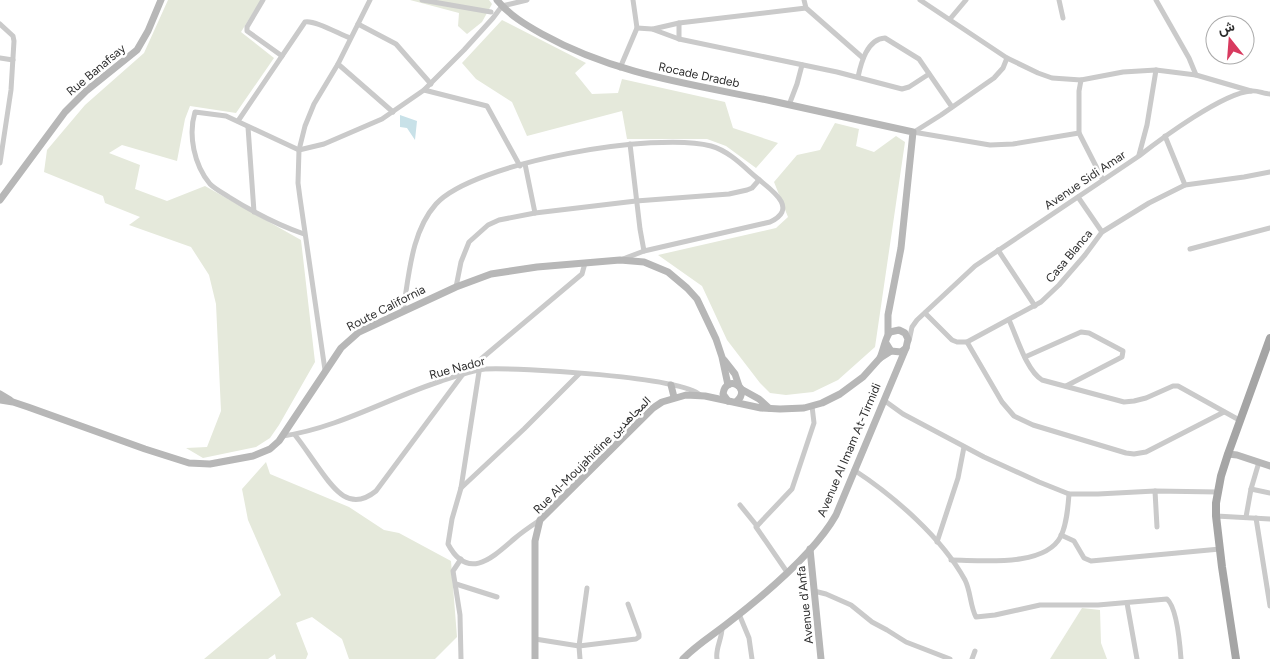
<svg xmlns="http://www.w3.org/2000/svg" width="1270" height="659" viewBox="0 0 1270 659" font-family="Figtree,Vazirmatn,sans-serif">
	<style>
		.green { fill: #e5e9db }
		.water { fill: #c8e1e8 }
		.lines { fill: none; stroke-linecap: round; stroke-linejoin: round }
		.street { stroke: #cacaca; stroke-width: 5 }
		.secondary { stroke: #b7b7b7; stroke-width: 7 }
		.primary { stroke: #a5a5a5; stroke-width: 8 }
		.labels { text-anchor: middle; stroke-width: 5; stroke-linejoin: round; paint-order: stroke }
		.street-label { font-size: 12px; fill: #2d2d2d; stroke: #fff }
	</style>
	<rect width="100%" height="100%" fill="#fff"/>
	<g class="green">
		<polygon points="168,0 261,0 241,32 274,58 236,113 190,106 185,119 177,161 122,145 109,153 140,165 135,189 167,201 205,186 301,240 315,362 279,425 270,438 256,447 203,458 186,448 207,447 221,411 216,304 209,275 191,247 129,225 140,217 105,203 103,196 44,172 47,150 85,105 144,53"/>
		<polygon points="410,0 489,0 492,4 482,22 467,34 458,26 459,13"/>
		<polygon points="502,20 586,63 575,73 592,94 618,93 622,79 725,102 733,128 778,143 756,168 726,146 707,139 627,139 622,111 527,136 512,102 476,79 462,63"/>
		<polygon points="835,123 859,129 856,146 874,152 896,136 905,142 875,347 838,380 813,392 786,395 770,393 760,383 727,340 702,286 658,255 776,228 788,217 774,182 797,155 820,150"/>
		<polygon points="266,462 270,474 349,507 384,530 399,533 451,561 457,637 435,659 349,659 342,639 312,617 296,623 308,654 306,659 276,659 275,654 268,659 204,659 281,595 248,520 242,489"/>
		<polygon points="1082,608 1100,610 1101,643 1107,659 1050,659"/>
	</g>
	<polygon class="water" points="400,115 417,121 415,140 407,128 400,127"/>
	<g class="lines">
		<g class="street">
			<polyline points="263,0 247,27 247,31 282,56"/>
			<polyline points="422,0 491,12"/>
			<polyline points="804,0 806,8 863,58"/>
			<polyline points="920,0 1007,58 1038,73 1052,78 1081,80 1123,72 1156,70 1196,75 1251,91"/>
			<polyline points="1059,0 1063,18"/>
			<polyline points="1156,0 1189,58 1196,75"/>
			<polyline points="950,19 966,0"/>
			<polyline points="679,23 679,39"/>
			<polyline points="0,24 13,36 14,41 11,90 0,163"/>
			<polyline points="358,24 396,44 431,84"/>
			<polyline points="637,28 652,29 679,39 837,72 902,89 909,87 929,74"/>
			<polyline points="653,29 679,23 806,8"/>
			<polyline points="0,58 13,60"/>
			<polyline points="338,64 393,112"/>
			<polyline points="620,68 637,28 633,0"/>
			<path d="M858 77C861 63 867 39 885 38L919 59 952 107"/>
			<polyline points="1081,80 1079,91 1079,133 1103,180"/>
			<polyline points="424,90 487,106 520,166"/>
			<polyline points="789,105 797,84 802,65"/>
			<path d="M238 121 305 22C315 20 339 34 350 38"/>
			<polyline points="248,127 254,212"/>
			<polyline points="913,132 990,145 1013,144 1079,133"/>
			<polyline points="914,132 941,115 994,78 1003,68 1007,58"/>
			<polyline points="1165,136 1185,185"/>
			<polyline points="630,144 640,229 644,251"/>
			<polyline points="1139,155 1147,125 1156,70"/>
			<polyline points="525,164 535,213"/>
			<polyline points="1078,197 1102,232"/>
			<path d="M304 234C278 225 253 212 229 197 223 193 215 189 210 184 194 165 188 135 195 112L226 116 299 150 324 144 382 119 424 90 464 50 493 18 502 6 527 0"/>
			<polyline points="1190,249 1270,228"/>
			<polyline points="998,250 1035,306"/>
			<polyline points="456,287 461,262 469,242 488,225 499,220 535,213 636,201 729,194 747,190 752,188 759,180"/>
			<path d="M403 311C409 276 411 232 436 204 474 162 657 131 711 146 729 151 743 166 757 178 770 189 800 208 770 222L644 251 623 259"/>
			<polyline points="925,313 952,340 957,342 967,342 1041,302 1059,285 1085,255 1102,232 1149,203 1185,185 1244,177 1270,172"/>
			<path d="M1009 320C1017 337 1026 370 1042 380L1124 402 1134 401 1146 398 1173 386H1178L1241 421"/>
			<path d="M909 341 912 327 917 320 975 266 1139 156C1162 138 1223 93 1251 91 1257 90 1264 94 1270 94"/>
			<polyline points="967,342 1002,402 1014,416 1033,425 1126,453 1134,454 1146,452 1224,412"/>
			<polyline points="1025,357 1081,332 1089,333 1123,351 1122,357 1066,386"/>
			<polyline points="325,370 300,198 298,183 299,150 305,126 314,104 338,64 370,0"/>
			<polyline points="885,401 903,414 984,457 1039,482 1069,494 1098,494 1155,491 1218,492"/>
			<path d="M295 435C303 445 310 456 318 467 333 488 349 513 376 491L463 374"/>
			<path d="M283 436C338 428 389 398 441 381 456 376 470 371 485 369 515 367 689 377 701 396"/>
			<path d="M854 470C894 496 942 538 965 580 971 592 970 606 976 617L995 615 1040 605H1098L1167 599C1177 608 1180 645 1181 659"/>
			<polyline points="461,488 524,429 579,374"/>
			<polyline points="1251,489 1270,493"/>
			<polyline points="1155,491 1157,527"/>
			<polyline points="740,505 757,526"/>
			<polyline points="1216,516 1270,519"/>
			<polyline points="1246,517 1251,489 1259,462"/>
			<polyline points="1256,518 1270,606"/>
			<path d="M540 520C531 526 522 532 514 539 493 557 468 582 448 544L452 519 461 488 481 359 582 274 585 263"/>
			<polyline points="1061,535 1074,541 1084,558 1091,561 1220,549"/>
			<polyline points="937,542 958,478 964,447"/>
			<polyline points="461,559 453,571 460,615 461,659"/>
			<path d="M951 560C981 560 1045 568 1061 536 1067 523 1068 507 1069 494"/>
			<polyline points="787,572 756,527 792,489 814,423 812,406"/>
			<polyline points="456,584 497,597"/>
			<polyline points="814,591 826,594 851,605 872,622 887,630 906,642 950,659"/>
			<polyline points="1127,603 1137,659"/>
			<polyline points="739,614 749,638 752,659"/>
			<polyline points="535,639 579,646 636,639 639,637 639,634 628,604"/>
			<polyline points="580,659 579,646 587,588"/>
			<path d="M717 659C715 649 722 639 722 628"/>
			<polyline points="972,659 975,651"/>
		</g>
		<g class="secondary">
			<path d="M497 0C509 15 526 25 542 34 616 75 691 84 772 101 819 111 866 122 913 132L901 248 888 315V334"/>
			<polyline points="0,200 65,112 86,91 137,50 148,31 161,0"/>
			<path d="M880 358C884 349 885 338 890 332L899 330 905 333 908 339 906 348 901 352 891 351 886 343"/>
			<polyline points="724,360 735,374 739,386"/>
			<polyline points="671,385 674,397"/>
			<polyline points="741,389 759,399 769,408"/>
			<polyline points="0,394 10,400"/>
			<polyline points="0,400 13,402 28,407 145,449 189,463 210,464 253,456 270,449 279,441 341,348 359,332 456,287 491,274 537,267 620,260 644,262 668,272 687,288 697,299 716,339 722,357 728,385"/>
			<path d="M728 401 723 394C726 373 753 388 736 402"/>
			<polyline points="1228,454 1237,455 1270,466"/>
			<polyline points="810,549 821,659"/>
			<polyline points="535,659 535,541 540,520 653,408 662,402 686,395 705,396 761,408 780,409 804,408 822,403 840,394 863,377 880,358 891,351"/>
			<path d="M683 659C696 645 713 635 728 623 763 596 814 554 836 515L906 348"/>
		</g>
		<polyline class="primary" points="1236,659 1222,567 1216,516 1216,503 1221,476 1228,454 1270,338"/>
	</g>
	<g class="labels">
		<g class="street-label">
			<text transform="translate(96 70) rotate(-40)" y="4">Rue Banafsay</text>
			<text transform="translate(699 75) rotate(12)" y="4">Rocade Dradeb</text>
			<text transform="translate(1085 180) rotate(-34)" y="4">Avenue Sidi Amar</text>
			<text transform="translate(1069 256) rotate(-50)" y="4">Casa Blanca</text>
			<text transform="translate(386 308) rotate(-27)" y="4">Route California</text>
			<text transform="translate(457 368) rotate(-15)" y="4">Rue Nador</text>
			<text transform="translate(849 450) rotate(-67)" y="4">Avenue Al Imam At-Tirmidi</text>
			<text transform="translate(592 455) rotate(-45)" y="4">Rue Al-Moujahidine المجاهدين</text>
			<text transform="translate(805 605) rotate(-96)" y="4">Avenue d'Anfa</text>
		</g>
	</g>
	<g transform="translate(1230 40) rotate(343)"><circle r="24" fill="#ffffff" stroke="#ababab"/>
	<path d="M0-4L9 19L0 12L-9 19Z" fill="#d83a5f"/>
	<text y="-8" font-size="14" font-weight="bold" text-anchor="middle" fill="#2d2d2d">ش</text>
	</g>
</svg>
